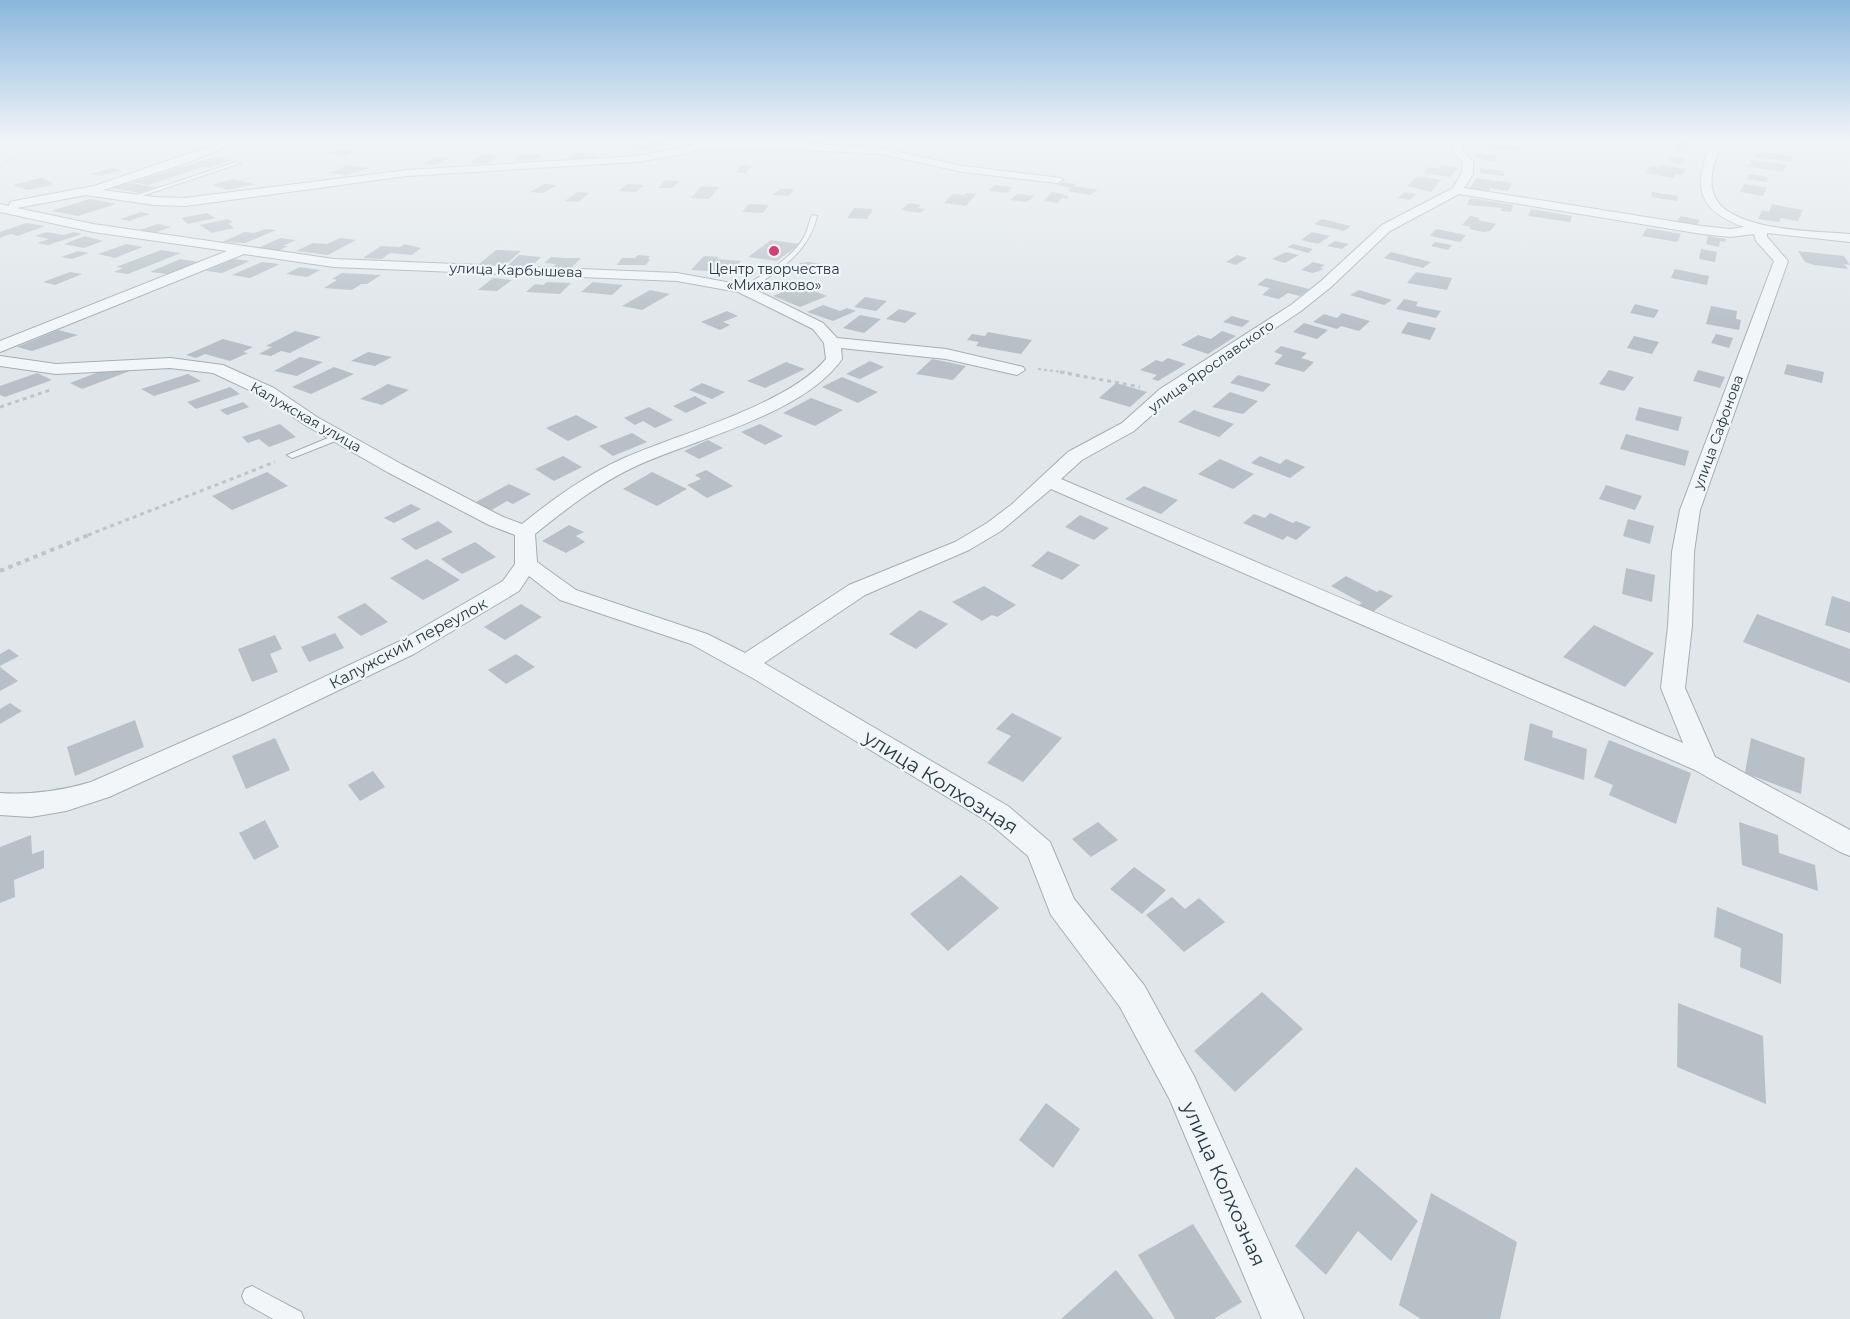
<svg xmlns="http://www.w3.org/2000/svg" width="1850" height="1319" viewBox="0 0 1850 1319" font-family="Montserrat,sans-serif">
	<style>
		.building { fill: #b7c0c7 }
		.lines { fill: none; stroke-linecap: round; stroke-linejoin: round }
		.service-casing { stroke: #a5aeb4; stroke-width: 2 }
		.minor-casing { stroke: #a5aeb4; stroke-width: 2 }
		.path-far3 { stroke: #bec4c9; stroke-width: 1.5; stroke-dasharray: 2 2; stroke-linecap: butt }
		.path-far2 { stroke: #bec4c9; stroke-width: 2; stroke-dasharray: 3 3; stroke-linecap: butt }
		.path-far1 { stroke: #bec4c9; stroke-width: 3; stroke-dasharray: 4 4; stroke-linecap: butt }
		.path { stroke: #bec4c9; stroke-width: 4; stroke-dasharray: 4.5 4.5; stroke-linecap: butt }
		.service { fill: #f3f6f8; fill-rule: evenodd }
		.minor { fill: #f3f6f8; fill-rule: evenodd }
		.poi-dot { fill: #d53f75; stroke: #f0f5f7; stroke-width: 2 }
		.labels { text-anchor: middle; stroke-width: 4.5; stroke-linejoin: round; paint-order: stroke }
		.far-poi-label { font-size: 14px; fill: #283742; stroke: #f0f5f7 }
		.far-street-label { font-size: 14px; fill: #283742; stroke: #f0f5f7 }
		.street-label { font-size: 16px; fill: #283742; stroke: #f0f5f7 }
		.near-street-label { font-size: 20px; fill: #283742; stroke: #f0f5f7 }
	</style>
	<rect width="100%" height="100%" fill="#e0e6ea"/>
	<g class="building">
		<polygon points="647,142 668,142 648,151 634,150"/>
		<polygon points="1678,142 1687,142 1686,145 1689,145 1685,151 1674,150"/>
		<polygon points="1490,145 1518,147 1519,151 1491,149"/>
		<polygon points="341,149 356,151 344,156 329,153"/>
		<polygon points="1760,152 1792,156 1793,162 1755,157 1755,153 1760,154"/>
		<polygon points="573,153 586,154 583,156 596,156 591,161 571,160 573,158 568,158"/>
		<polygon points="1476,153 1498,156 1493,162 1474,157"/>
		<polygon points="484,154 500,156 485,164 469,163"/>
		<polygon points="520,155 541,155 536,160 515,161"/>
		<polygon points="1672,156 1685,159 1683,164 1667,161"/>
		<polygon points="214,157 231,160 210,168 203,167 148,185 132,182"/>
		<polygon points="436,157 449,158 436,165 423,164"/>
		<polygon points="1750,159 1786,165 1783,172 1746,166 1751,164"/>
		<polygon points="348,165 369,168 347,175 328,173"/>
		<polygon points="741,165 754,166 749,168 746,173 735,173"/>
		<polygon points="1441,165 1458,168 1450,177 1424,173 1429,167 1438,169"/>
		<polygon points="1660,165 1686,169 1682,175 1676,174 1673,178 1646,173 1651,166 1659,167"/>
		<polygon points="111,168 122,170 101,176 90,174"/>
		<polygon points="1480,168 1504,171 1504,176 1480,173"/>
		<polygon points="1749,174 1768,177 1767,182 1747,179"/>
		<polygon points="1418,176 1441,180 1431,192 1407,186"/>
		<polygon points="41,178 53,183 49,184 53,185 27,190 13,185"/>
		<polygon points="1476,178 1512,183 1508,191 1490,188 1488,192 1470,189"/>
		<polygon points="233,179 254,184 228,190 212,185"/>
		<polygon points="666,180 680,181 672,188 658,188"/>
		<polygon points="1062,182 1076,184 1074,186 1098,190 1090,195 1067,191 1072,188 1057,185"/>
		<polygon points="130,183 157,187 139,193 112,188"/>
		<polygon points="544,184 557,185 543,193 530,192"/>
		<polygon points="628,184 644,185 636,192 619,191"/>
		<polygon points="1744,184 1767,187 1763,196 1740,192"/>
		<polygon points="995,185 1013,187 1007,193 989,191"/>
		<polygon points="701,186 719,187 709,199 691,198"/>
		<polygon points="781,189 794,189 789,196 772,195"/>
		<polygon points="577,192 589,193 578,202 565,201"/>
		<polygon points="1052,192 1064,194 1063,195 1069,196 1067,199 1062,198 1058,203 1044,201"/>
		<polygon points="1404,192 1416,194 1410,200 1398,198"/>
		<polygon points="1652,192 1678,196 1677,201 1651,197"/>
		<polygon points="966,193 976,194 966,206 944,203 952,194 964,195"/>
		<polygon points="1017,194 1034,196 1027,202 1010,200"/>
		<polygon points="1470,198 1497,202 1513,205 1511,212 1501,211 1502,208 1467,205"/>
		<polygon points="90,199 116,204 78,216 51,211"/>
		<polygon points="909,203 921,205 918,208 925,209 920,213 901,210"/>
		<polygon points="749,204 769,205 763,213 742,212"/>
		<polygon points="1772,204 1803,210 1798,221 1781,218 1779,222 1758,219 1762,210 1769,212"/>
		<polygon points="854,208 873,209 867,219 847,218"/>
		<polygon points="1531,209 1572,216 1570,222 1528,216"/>
		<polygon points="141,212 150,214 129,221 120,219"/>
		<polygon points="207,213 215,218 188,224 181,218"/>
		<polygon points="1470,216 1480,218 1478,220 1496,224 1490,231 1484,232 1469,229 1471,227 1462,225"/>
		<polygon points="1681,216 1700,220 1695,227 1675,223"/>
		<polygon points="228,219 233,222 228,223 234,228 212,233 200,225"/>
		<polygon points="1322,219 1351,226 1344,231 1314,224"/>
		<polygon points="26,223 45,226 18,236 11,234 0,238 0,232"/>
		<polygon points="158,224 171,227 154,233 140,230"/>
		<polygon points="1647,228 1681,234 1677,242 1642,236"/>
		<polygon points="266,229 276,230 245,243 222,242 245,232 254,233"/>
		<polygon points="1436,229 1466,235 1460,242 1430,236"/>
		<polygon points="47,232 64,235 74,232 82,234 48,245 37,243 49,239 35,236"/>
		<polygon points="1312,232 1330,236 1318,244 1301,240"/>
		<polygon points="85,236 103,241 84,248 64,244"/>
		<polygon points="1708,236 1726,239 1725,242 1720,241 1719,247 1706,244"/>
		<polygon points="280,238 296,240 283,246 288,246 278,251 258,248"/>
		<polygon points="340,238 356,240 328,255 296,251 313,243 327,244"/>
		<polygon points="771,240 800,244 777,261 748,257"/>
		<polygon points="1335,241 1349,244 1342,249 1327,246"/>
		<polygon points="1435,242 1452,245 1448,250 1431,246"/>
		<polygon points="126,244 143,247 115,258 98,254"/>
		<polygon points="404,244 421,248 412,255 390,253 382,259 363,258 381,246 400,247"/>
		<polygon points="1293,244 1313,249 1308,253 1287,247"/>
		<polygon points="1701,249 1717,252 1715,262 1699,259"/>
		<polygon points="161,250 181,253 128,274 114,272 123,268 116,267"/>
		<polygon points="496,250 521,251 505,265 479,264"/>
		<polygon points="78,251 89,253 72,259 61,257"/>
		<polygon points="1798,251 1844,256 1850,265 1844,264 1848,269 1814,265 1805,262"/>
		<polygon points="1286,252 1299,255 1285,263 1272,259"/>
		<polygon points="1391,252 1431,262 1423,268 1384,258"/>
		<polygon points="519,255 541,257 533,265 508,265"/>
		<polygon points="638,255 650,256 648,259 650,259 646,265 617,265 622,258 635,258"/>
		<polygon points="1237,255 1247,258 1236,265 1226,262"/>
		<polygon points="704,256 719,257 717,259 741,261 736,266 731,266 725,272 691,270"/>
		<polygon points="551,257 566,258 581,258 571,268 553,267 556,264 544,263"/>
		<polygon points="180,259 204,263 174,275 150,272"/>
		<polygon points="234,259 250,261 222,273 206,271"/>
		<polygon points="262,262 280,264 250,278 232,275"/>
		<polygon points="809,262 822,264 812,273 791,270 800,263"/>
		<polygon points="1313,262 1325,265 1320,268 1324,269 1313,273 1301,270"/>
		<polygon points="300,267 320,270 307,277 286,274"/>
		<polygon points="1675,269 1709,276 1707,285 1671,278"/>
		<polygon points="70,272 82,274 55,285 43,282"/>
		<polygon points="1416,272 1452,278 1447,290 1407,283"/>
		<polygon points="342,273 381,275 367,284 361,284 352,290 324,288 337,280 332,279"/>
		<polygon points="493,278 512,280 497,291 478,290"/>
		<polygon points="1266,278 1309,289 1300,296 1288,293 1279,299 1262,295 1270,288 1257,285"/>
		<polygon points="547,282 571,283 560,294 526,292 535,284 543,285"/>
		<polygon points="593,282 623,285 612,295 581,292"/>
		<polygon points="799,285 827,296 800,307 773,296"/>
		<polygon points="650,290 670,294 642,310 622,306"/>
		<polygon points="1359,290 1392,300 1384,305 1350,295"/>
		<polygon points="865,297 887,301 876,311 854,307"/>
		<polygon points="1404,299 1418,302 1416,306 1441,311 1436,318 1396,309"/>
		<polygon points="1635,304 1659,310 1654,318 1630,313"/>
		<polygon points="823,305 840,311 847,308 856,311 833,321 807,312"/>
		<polygon points="1711,306 1737,311 1736,319 1741,320 1739,330 1706,324"/>
		<polygon points="899,309 917,313 905,323 886,319"/>
		<polygon points="727,311 738,316 723,322 730,325 720,330 701,322"/>
		<polygon points="1342,313 1370,321 1359,331 1341,326 1337,329 1313,322 1324,314 1337,318"/>
		<polygon points="860,315 881,319 864,333 843,328"/>
		<polygon points="1232,316 1250,321 1242,327 1223,322"/>
		<polygon points="1408,322 1436,328 1430,340 1401,333"/>
		<polygon points="1304,323 1328,330 1317,339 1293,332"/>
		<polygon points="58,330 78,335 32,351 17,347"/>
		<polygon points="295,331 321,337 290,353 281,351 271,356 259,354 272,347 266,346"/>
		<polygon points="1222,331 1236,336 1208,354 1181,345 1198,335 1211,339"/>
		<polygon points="988,332 1032,340 1021,354 976,346 979,342 967,340 972,334 985,336"/>
		<polygon points="1716,334 1733,338 1729,348 1711,343"/>
		<polygon points="1634,336 1659,342 1652,354 1627,348"/>
		<polygon points="223,339 253,347 243,352 248,353 230,361 205,354 196,358 186,355"/>
		<polygon points="1281,346 1307,353 1301,358 1314,362 1304,372 1274,364 1283,355 1274,352"/>
		<polygon points="368,352 392,357 375,366 351,361"/>
		<polygon points="300,357 323,362 297,376 274,371"/>
		<polygon points="1168,358 1186,364 1158,381 1152,379 1157,375 1140,370 1156,360 1162,362"/>
		<polygon points="932,359 966,366 953,380 916,374"/>
		<polygon points="870,361 884,367 860,379 846,374"/>
		<polygon points="786,362 805,369 765,388 747,381"/>
		<polygon points="1787,364 1824,372 1822,383 1784,374"/>
		<polygon points="117,365 130,371 82,389 70,383"/>
		<polygon points="334,367 354,374 311,394 292,387"/>
		<polygon points="1609,370 1634,377 1624,391 1599,384"/>
		<polygon points="1698,370 1725,377 1720,388 1693,381"/>
		<polygon points="37,373 52,380 5,397 0,395 0,386"/>
		<polygon points="188,374 201,381 154,396 141,389"/>
		<polygon points="1238,375 1271,384 1263,392 1230,383"/>
		<polygon points="842,377 878,392 858,403 822,387"/>
		<polygon points="702,383 725,392 712,399 689,390"/>
		<polygon points="1116,383 1147,392 1130,407 1099,398"/>
		<polygon points="388,384 409,390 382,405 360,399"/>
		<polygon points="230,387 240,394 196,409 187,402"/>
		<polygon points="1230,392 1258,401 1243,414 1212,407"/>
		<polygon points="695,396 707,403 686,413 673,406"/>
		<polygon points="811,398 843,410 815,426 783,413"/>
		<polygon points="243,402 249,407 227,415 220,410"/>
		<polygon points="649,407 673,420 655,428 643,421 635,425 624,418"/>
		<polygon points="1639,407 1682,417 1678,431 1635,420"/>
		<polygon points="1194,410 1234,424 1219,437 1178,422"/>
		<polygon points="576,415 598,427 568,441 546,428"/>
		<polygon points="280,424 296,437 269,447 259,439 248,443 242,437"/>
		<polygon points="760,424 783,436 765,445 741,432"/>
		<polygon points="632,433 647,442 613,456 599,446"/>
		<polygon points="1626,434 1689,451 1685,466 1620,449"/>
		<polygon points="708,440 723,448 699,459 684,451"/>
		<polygon points="563,456 582,467 554,481 535,469"/>
		<polygon points="1260,456 1280,464 1286,459 1305,467 1290,478 1251,463"/>
		<polygon points="1220,459 1254,474 1233,489 1198,474"/>
		<polygon points="706,470 733,486 707,498 687,485 701,479 695,475"/>
		<polygon points="267,472 288,486 232,510 212,496"/>
		<polygon points="652,472 687,489 657,506 623,489"/>
		<polygon points="509,484 531,494 513,504 507,501 490,511 474,503"/>
		<polygon points="1606,485 1642,496 1635,510 1599,499"/>
		<polygon points="1144,486 1178,500 1161,514 1125,499"/>
		<polygon points="411,504 421,509 394,523 384,518"/>
		<polygon points="1270,513 1293,523 1296,521 1311,527 1296,540 1287,536 1283,540 1243,523 1254,514 1265,518"/>
		<polygon points="1080,515 1109,528 1094,540 1065,527"/>
		<polygon points="1628,519 1654,526 1650,544 1623,536"/>
		<polygon points="438,521 453,532 416,550 401,539"/>
		<polygon points="569,525 584,532 576,536 585,542 566,553 542,541"/>
		<polygon points="475,542 496,557 462,574 441,559"/>
		<polygon points="1048,551 1080,565 1062,580 1031,566"/>
		<polygon points="427,559 460,580 423,600 390,578"/>
		<polygon points="1626,568 1655,575 1652,602 1622,594"/>
		<polygon points="1346,576 1377,592 1380,590 1393,596 1369,615 1356,607 1362,603 1331,586"/>
		<polygon points="984,586 1016,605 997,617 992,615 982,621 952,602"/>
		<polygon points="1832,596 1850,602 1850,633 1825,625"/>
		<polygon points="365,603 388,622 361,636 337,617"/>
		<polygon points="521,604 542,617 505,640 484,627"/>
		<polygon points="920,610 948,624 916,649 889,634"/>
		<polygon points="1757,614 1850,649 1850,683 1743,642"/>
		<polygon points="1594,625 1654,653 1625,687 1563,657"/>
		<polygon points="335,633 344,648 309,662 301,647"/>
		<polygon points="275,635 282,649 270,654 278,672 252,682 238,649"/>
		<polygon points="9,649 19,656 0,666 0,654"/>
		<polygon points="516,654 535,667 506,684 488,670"/>
		<polygon points="0,667 18,681 0,691"/>
		<polygon points="10,703 22,711 0,724 0,709"/>
		<polygon points="1012,713 1062,738 1023,782 987,763 1011,736 996,729"/>
		<polygon points="135,720 144,747 75,776 67,747"/>
		<polygon points="1530,723 1553,731 1552,737 1587,749 1584,780 1524,760"/>
		<polygon points="275,738 290,770 246,789 232,756"/>
		<polygon points="1751,738 1805,758 1801,794 1745,773"/>
		<polygon points="1609,740 1691,773 1676,824 1609,795 1613,785 1594,777"/>
		<polygon points="373,771 385,787 360,801 348,785"/>
		<polygon points="265,820 279,847 254,860 239,833"/>
		<polygon points="1098,822 1118,840 1091,857 1072,839"/>
		<polygon points="1739,822 1778,835 1779,853 1815,865 1818,891 1742,865"/>
		<polygon points="31,835 32,854 44,850 44,868 14,880 15,897 0,903 0,847"/>
		<polygon points="1134,867 1166,890 1142,914 1110,889"/>
		<polygon points="961,875 999,908 948,951 910,914"/>
		<polygon points="1172,897 1185,909 1199,898 1225,922 1184,952 1146,915"/>
		<polygon points="1717,907 1783,934 1781,984 1740,967 1741,948 1714,937"/>
		<polygon points="1262,992 1303,1029 1235,1092 1194,1051"/>
		<polygon points="1678,1003 1763,1036 1766,1104 1677,1067"/>
		<polygon points="1046,1103 1080,1129 1053,1168 1019,1140"/>
		<polygon points="1356,1167 1418,1221 1391,1261 1358,1231 1326,1275 1295,1246"/>
		<polygon points="1431,1193 1517,1242 1500,1319 1421,1319 1399,1305"/>
		<polygon points="1193,1224 1242,1302 1214,1319 1175,1319 1138,1255"/>
		<polygon points="1116,1270 1154,1319 1061,1319"/>
	</g>
	<g class="lines">
		<g class="service-casing">
			<g id="service">
				<polygon points="236,162 241,163 133,199 128,198"/>
				<path d="M812 215 817 216C810 247 788 264 763 281 757 285 750 292 742 292V288C763 274 791 260 804 237 808 230 809 222 812 215Z"/>
				<polygon points="340,433 343,434 343,438 295,457 292,458 287,455"/>
				<polygon points="252,1286 301,1312 304,1319 273,1319 245,1303 242,1296 245,1289"/>
			</g>
		</g>
		<g class="minor-casing">
			<path id="minor" d="M223 142H239L184 164 103 190 154 197 185 198 407 170 637 156 682 148 698 142H782L880 148 963 166 1061 178 1063 180 1057 183 963 172 880 154 771 148H703L684 154 637 162 407 176 185 206 154 205 86 195 17 208 93 224 334 259 677 273 748 286 823 323 837 338 946 349 1023 367 1025 370 1017 375 946 359 841 348 842 359C803 415 694 439 634 467 598 484 566 509 535 534L537 562 576 590 707 634 745 653 849 585 955 542 987 523 1011 505 1068 452 1122 423 1160 389 1291 305 1321 281 1382 225 1453 188 1461 174 1463 162 1453 152V142H1463V151L1473 161V174L1464 188 1702 226 1730 229 1744 227C1697 210 1692 187 1712 142H1722C1716 158 1708 176 1713 192 1724 232 1817 231 1850 234V242L1767 233V237L1788 261 1700 510 1694 552 1692 626 1685 688 1715 757 1850 830V856L1840 852 1695 770 1051 489 1001 531 969 550 865 595 764 663 1008 806 1050 842 1074 899 1144 985 1194 1076 1304 1319H1262L1170 1100 1120 1007 1051 915 1028 856 988 822 756 680 691 644 560 600 529 576 519 591 414 654 262 727 109 797 66 811 31 817 0 815V793C32 795 60 791 91 782L244 715 398 642 503 581 515 564V535L489 525 389 473 305 425 262 396 213 373 170 368 56 374 0 366V356L56 364 170 358 223 365 274 388 317 417 403 465 503 517 522 524C553 499 586 475 622 459 678 434 788 405 826 359L824 343 813 329 738 292 677 281 334 267 244 254 0 352V341L227 251 93 232 0 212V204L9 206 10 202 14 201 94 186ZM1459 194 1702 234 1730 237 1754 234 1756 241 1774 261 1680 510 1672 552 1668 626 1661 688 1683 743C1475 656 1269 567 1061 479L1082 460 1134 431 1172 397 1301 311 1331 287 1390 231Z"/>
		</g>
		<g class="path-far3">
			<polyline points="1392,142 1439,150"/>
			<polyline points="0,166 19,154 30,142"/>
		</g>
		<polyline class="path-far2" points="1038,369 1071,373"/>
		<g class="path-far1">
			<polyline points="1060,372 1140,387"/>
			<polyline points="0,407 50,390"/>
			<polyline points="88,535 275,462"/>
		</g>
		<polyline class="path" points="0,571 91,534"/>
		<use href="#service" class="service"/>
		<use href="#minor" class="minor"/>
	</g>
	<linearGradient id="sky" x2="0" y2="1"><stop stop-color="#89b7dd"/><stop offset="0.43" stop-color="#f1f4f6"/><stop offset="1" stop-color="#f1f4f6" stop-opacity="0"/></linearGradient>
	<rect width="1850" height="327" fill="url(#sky)"/>
	<circle class="poi-dot" cx="774" cy="251" r="6"/>
	<g class="labels">
		<g class="far-poi-label">
			<text x="774" y="274">Центр творчества<tspan x="774" dy="16">«Михалково»</tspan></text>
		</g>
		<g class="far-street-label">
			<text transform="translate(516 270) rotate(2)" y="5">улица Карбышева</text>
			<text transform="translate(1211 366) rotate(-35)" y="5">улица Ярославского</text>
			<text transform="translate(306 417) rotate(30)" y="5">Калужская улица</text>
			<text transform="translate(1718 432) rotate(-70)" y="5">улица Сафонова</text>
		</g>
		<g class="street-label">
			<text transform="translate(408 643) rotate(-28)" y="6">Калужский переулок</text>
		</g>
		<g class="near-street-label">
			<text transform="translate(941 782) rotate(32)" y="7">улица Колхозная</text>
			<text transform="translate(1224 1184) rotate(66)" y="7">улица Колхозная</text>
		</g>
	</g>
</svg>
